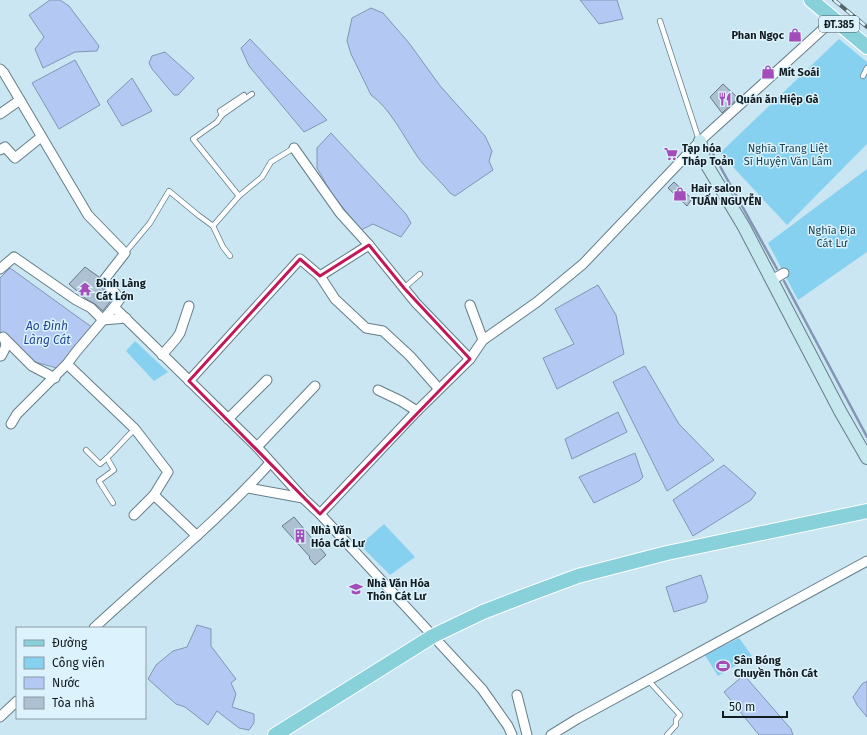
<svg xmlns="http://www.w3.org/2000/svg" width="867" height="735" viewBox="0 0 867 735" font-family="'Fira Sans',sans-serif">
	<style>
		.green { fill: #87d1f0 }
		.water { fill: #b3c9f3; stroke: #8395b4 }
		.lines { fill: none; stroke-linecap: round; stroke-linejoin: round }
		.stream { stroke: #8395b4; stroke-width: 2.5 }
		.building { fill: #adc1d3; stroke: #677a8a }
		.lane-casing { stroke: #657e89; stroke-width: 6 }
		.street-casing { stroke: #657e89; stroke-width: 11 }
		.secondary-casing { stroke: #657e89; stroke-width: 14 }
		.primary-casing { stroke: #fff; stroke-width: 16 }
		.lane { stroke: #fff; stroke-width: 4.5 }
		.street { stroke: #fff; stroke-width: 9 }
		.secondary { stroke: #c4e8ed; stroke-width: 12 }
		.primary { stroke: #88d1db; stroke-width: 14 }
		.rail-casing { stroke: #55656d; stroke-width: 4 }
		.rail { stroke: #dcf2fc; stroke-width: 2.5; stroke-dasharray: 8; stroke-linecap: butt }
		.marked { fill: none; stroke: #c2185b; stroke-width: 3; stroke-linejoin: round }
		.labels { text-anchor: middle; stroke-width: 3; stroke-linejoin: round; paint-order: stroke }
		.shield { fill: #dcf2fc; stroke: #4f5c63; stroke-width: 1 }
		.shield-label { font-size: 10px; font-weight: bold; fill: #121c21 }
		.poi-label { font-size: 11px; font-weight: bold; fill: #121c21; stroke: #dcf2fc; text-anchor: start }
		.park-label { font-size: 11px; fill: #143f4f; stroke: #dcf2fc }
		.water-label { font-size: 12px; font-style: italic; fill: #224694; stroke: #dcf2fc }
	</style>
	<rect width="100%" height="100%" fill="#cae6f2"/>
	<g class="green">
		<polygon points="839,39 867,62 867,144 787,225 720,153"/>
		<polygon points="867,169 867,252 798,300 768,243"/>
		<polygon points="135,341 168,372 154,381 126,351"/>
		<polygon points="384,524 415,557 390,575 360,545"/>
		<polygon points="739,638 752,656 718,676 705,655"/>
	</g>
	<g class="water">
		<polygon points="50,0 60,0 69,6 99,46 97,51 75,52 43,68 35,49 44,37 29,15"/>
		<polygon points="580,0 617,0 623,19 599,24"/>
		<path d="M371 8 383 13 409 43 441 87 485 136 492 151 489 161 493 170 455 196 450 193C440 180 425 168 417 156 404 137 390 108 371 95L351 54 347 41 352 18Z"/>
		<polygon points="250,39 327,120 304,132 249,66 241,48"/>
		<polygon points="165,52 194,78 178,95 174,95 152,69 149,63 152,56"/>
		<polygon points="75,60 100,105 59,129 32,83"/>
		<polygon points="132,78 152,111 122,126 107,101"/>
		<polygon points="331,133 406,214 411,223 401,237 373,224 361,230 332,194 317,168 317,148"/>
		<polygon points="10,268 93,328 57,368 35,362 0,332 0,278"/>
		<polygon points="598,285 616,315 624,354 557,389 543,358 574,344 555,309"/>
		<polygon points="645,366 679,424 714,460 667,491 613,382"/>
		<polygon points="618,412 627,432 572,459 565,439"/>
		<polygon points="635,453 643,477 639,481 594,503 579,477"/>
		<polygon points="724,465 756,493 751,500 693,536 673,500"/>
		<polygon points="701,575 708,597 706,602 674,612 666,587"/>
		<polygon points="197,625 211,629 211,646 236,679 231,683 236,694 232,707 254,714 254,723 249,730 239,728 217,711 208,725 185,707 176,704 148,679 156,665 173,651 187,647"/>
		<polygon points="744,675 791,729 793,735 759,735 724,692"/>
		<polygon points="867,681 867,717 857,705 853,697 862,684"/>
	</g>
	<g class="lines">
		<g class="stream">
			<polyline points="711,150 777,269"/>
			<polyline points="784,281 867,437"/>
		</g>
	</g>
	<g class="building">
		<polygon points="723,84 738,98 722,113 710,97"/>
		<polygon points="674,182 692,199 687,206 668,188"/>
		<polygon points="85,267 99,277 99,284 112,299 103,311 95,304 86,299 69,284"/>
		<polygon points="294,517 326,555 315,565 309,558 310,557 282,526"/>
	</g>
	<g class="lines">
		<g class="lane-casing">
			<g id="lane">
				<polyline points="660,21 699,140"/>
				<polyline points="863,76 867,68"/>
				<polyline points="222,115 220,111 244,95"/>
				<polyline points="239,196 193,139 217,122 222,115 252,94"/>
				<polyline points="213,226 239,196 262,177 271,162 294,148"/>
				<polyline points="125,253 150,223 169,191 198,215 213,226 223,247 230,256"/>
				<polyline points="404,288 420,274"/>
				<path d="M86 450 100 464C113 454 123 440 135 429"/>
				<polyline points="107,458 114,470 99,481 113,503"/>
				<polyline points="648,680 680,715 676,720 676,725 667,735"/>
			</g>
		</g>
		<g class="street-casing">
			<g id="street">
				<polyline points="0,69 4,73 88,215 125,253 104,280 120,299 114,307 257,447 303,498 320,514 482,689 508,726 512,735"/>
				<polyline points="0,114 20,100"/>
				<polyline points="294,148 340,213 369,245 416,303 470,359"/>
				<polyline points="0,150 5,147 15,158 41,137"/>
				<polyline points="686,156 705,162"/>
				<polyline points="0,269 14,257 76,300 91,308 103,320 126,318"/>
				<polyline points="320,276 369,245"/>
				<polyline points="772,280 784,273"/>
				<polyline points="470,305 483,340"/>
				<polyline points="4,338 32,366 55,378"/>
				<polyline points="162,355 176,339 180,333 189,306"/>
				<path d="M1 356C5 349 8 345 3 337"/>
				<polyline points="67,364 135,429 168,472 154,495 197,536"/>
				<polyline points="189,381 300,259 320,276 335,299 366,328 383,331 410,356 439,389"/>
				<polyline points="378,390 401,401 417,411"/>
				<polyline points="228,419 267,380"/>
				<polyline points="11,424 17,414 67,364 76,352 114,307"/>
				<polyline points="257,447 315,386"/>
				<polyline points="248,488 303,498"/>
				<polyline points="320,514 417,411 470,359 483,340 537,302 583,264 700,141 834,19"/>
				<polyline points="134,515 154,495"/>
				<path d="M94 628C153 573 216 523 270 463"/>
				<polyline points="517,695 527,735"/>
				<polyline points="0,717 17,701"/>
				<polyline points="551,735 577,719 867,561"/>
			</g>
		</g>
		<g class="secondary-casing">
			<polyline id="secondary" points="700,141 705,162 744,227 840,411 867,458"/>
		</g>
		<g class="primary-casing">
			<g id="primary">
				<polyline points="811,0 867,47"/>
				<polyline points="275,735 433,636 483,612 527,595 578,576 667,553 867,511"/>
			</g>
		</g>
		<use href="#lane" class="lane"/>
		<use href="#street" class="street"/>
		<use href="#secondary" class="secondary"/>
		<use href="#primary" class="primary"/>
		<g class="rail-casing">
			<polyline id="rail" points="834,0 867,27"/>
		</g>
		<use href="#rail" class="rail"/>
	</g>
	<path class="marked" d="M369 245 404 288 470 359 320 514 189 381 300 259 320 276Z"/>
	<defs>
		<g id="shop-bare" transform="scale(1.08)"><path d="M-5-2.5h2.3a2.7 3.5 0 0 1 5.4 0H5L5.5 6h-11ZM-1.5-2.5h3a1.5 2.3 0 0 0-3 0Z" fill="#a34cba" stroke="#dcf2fc" stroke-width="2.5" paint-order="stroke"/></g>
		<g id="restaurant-bare" transform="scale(1.08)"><path d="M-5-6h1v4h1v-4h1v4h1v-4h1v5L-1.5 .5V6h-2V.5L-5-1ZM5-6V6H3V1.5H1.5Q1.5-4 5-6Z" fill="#a34cba" stroke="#dcf2fc" stroke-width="2.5" paint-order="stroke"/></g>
		<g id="supermarket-bare" transform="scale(1.08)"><path d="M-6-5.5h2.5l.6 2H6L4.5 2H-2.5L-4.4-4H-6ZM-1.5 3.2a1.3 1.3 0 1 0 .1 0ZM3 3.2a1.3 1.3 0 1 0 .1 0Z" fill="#a34cba" stroke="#dcf2fc" stroke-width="2.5" paint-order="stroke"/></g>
		<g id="temple-bare" transform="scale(1.08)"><path d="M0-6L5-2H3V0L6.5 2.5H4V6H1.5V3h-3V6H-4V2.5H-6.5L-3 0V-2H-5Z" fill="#a34cba" stroke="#dcf2fc" stroke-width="2.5" paint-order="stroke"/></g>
		<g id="building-bare" transform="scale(1.08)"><path d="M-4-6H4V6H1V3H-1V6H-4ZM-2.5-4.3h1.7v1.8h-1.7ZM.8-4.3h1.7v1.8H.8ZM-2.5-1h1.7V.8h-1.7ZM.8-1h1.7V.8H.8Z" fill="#a34cba" stroke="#dcf2fc" stroke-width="2.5" paint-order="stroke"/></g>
		<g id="school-bare" transform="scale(1.08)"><path d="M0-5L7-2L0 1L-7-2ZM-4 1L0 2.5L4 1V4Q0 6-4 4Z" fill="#a34cba" stroke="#dcf2fc" stroke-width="2.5" paint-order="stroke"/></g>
		<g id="stadium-bare" transform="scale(1.08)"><path d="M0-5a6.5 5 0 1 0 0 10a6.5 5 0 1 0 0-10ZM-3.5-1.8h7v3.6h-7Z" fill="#a34cba" stroke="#dcf2fc" stroke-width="2.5" paint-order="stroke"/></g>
	</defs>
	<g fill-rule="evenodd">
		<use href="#shop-bare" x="795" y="35"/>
		<use href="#shop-bare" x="768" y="72"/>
		<use href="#restaurant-bare" x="725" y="99"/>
		<use href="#supermarket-bare" x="671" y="154"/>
		<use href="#shop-bare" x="680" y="194"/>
		<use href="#temple-bare" x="85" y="289"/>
		<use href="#building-bare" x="300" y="536"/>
		<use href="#school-bare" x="356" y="589"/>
		<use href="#stadium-bare" x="723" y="666"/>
	</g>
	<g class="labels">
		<rect class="shield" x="819" y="16" width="40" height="16" rx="3"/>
		<g class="shield-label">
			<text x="839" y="28">ĐT.385</text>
		</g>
		<g class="poi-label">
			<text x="784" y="39" text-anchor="end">Phan Ngọc</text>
			<text x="779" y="76">Mít Soái</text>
			<text x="736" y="103">Quán ăn Hiệp Gà</text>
			<text x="682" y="152">Tạp hóa<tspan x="682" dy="13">Tháp Toản</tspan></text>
			<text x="691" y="192">Hair salon<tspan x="691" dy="13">TUẤN NGUYỄN</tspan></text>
			<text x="96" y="287">Đình Làng<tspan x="96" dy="13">Cát Lớn</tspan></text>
			<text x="311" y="534">Nhà Văn<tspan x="311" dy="13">Hóa Cát Lư</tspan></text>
			<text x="367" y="587">Nhà Văn Hóa<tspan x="367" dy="13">Thôn Cát Lư</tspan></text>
			<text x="734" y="664">Sân Bóng<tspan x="734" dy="13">Chuyền Thôn Cát</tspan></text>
		</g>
		<g class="park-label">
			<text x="788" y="152">Nghĩa Trang Liệt<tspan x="788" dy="13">Sĩ Huyện Văn Lâm</tspan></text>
			<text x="832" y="234">Nghĩa Địa<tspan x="832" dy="13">Cát Lư</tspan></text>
		</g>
		<g class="water-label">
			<text x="47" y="330">Ao Đình<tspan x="47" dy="14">Làng Cát</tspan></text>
		</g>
	</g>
	<rect x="16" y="627" width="130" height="92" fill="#dcf2fc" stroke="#8b9ca4"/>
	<rect x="24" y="640" width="20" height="6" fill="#88d1db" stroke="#8b9ca4"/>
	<text x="52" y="647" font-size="12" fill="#121c21">Đường</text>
	<rect x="24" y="657" width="20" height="12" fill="#87d1f0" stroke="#8b9ca4"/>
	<text x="52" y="667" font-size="12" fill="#121c21">Công viên</text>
	<rect x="24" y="677" width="20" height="12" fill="#b3c9f3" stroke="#8b9ca4"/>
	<text x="52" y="687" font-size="12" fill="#121c21">Nước</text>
	<rect x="24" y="697" width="20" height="12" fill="#adc1d3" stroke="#8b9ca4"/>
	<text x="52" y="707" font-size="12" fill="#121c21">Tòa nhà</text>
	<path d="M723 711v6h64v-6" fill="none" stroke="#121c21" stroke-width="2"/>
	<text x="729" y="711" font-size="12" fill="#121c21" stroke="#dcf2fc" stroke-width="3" paint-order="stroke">50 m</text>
</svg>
